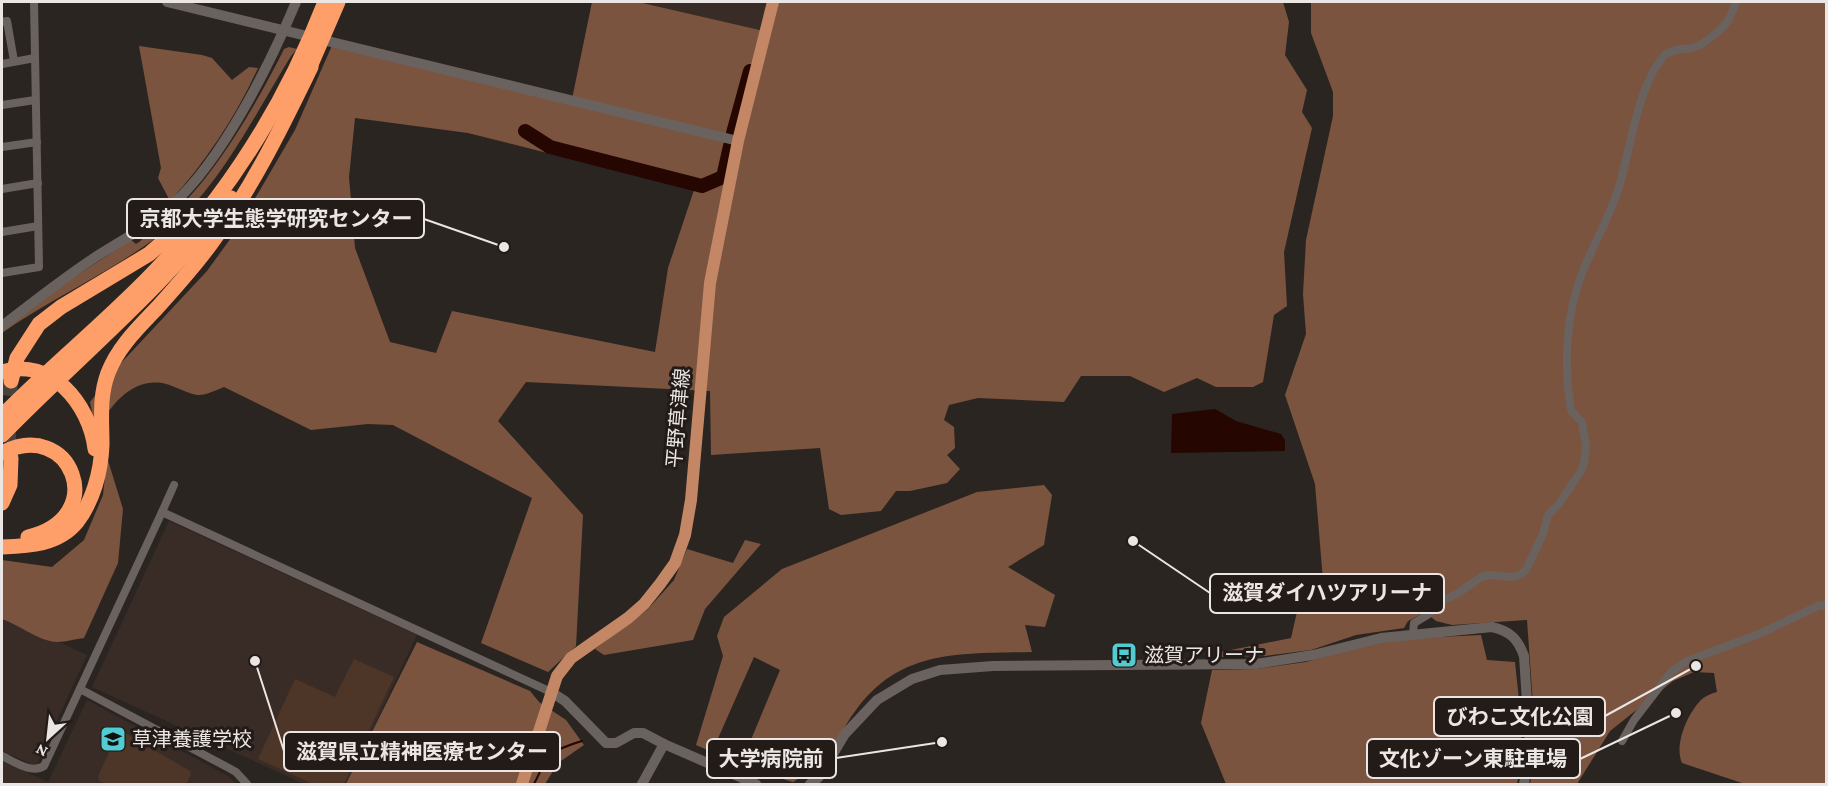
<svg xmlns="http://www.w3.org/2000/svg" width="1828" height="786" viewBox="0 0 1828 786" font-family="'Crimson Pro','Noto Sans JP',serif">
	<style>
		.built { fill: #392c26 }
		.green { fill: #4d3528 }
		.forest { fill: #7b5440; fill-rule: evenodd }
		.water { fill: #250600 }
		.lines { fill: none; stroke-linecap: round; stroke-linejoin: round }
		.stream { stroke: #250600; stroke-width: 2 }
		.river { stroke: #250600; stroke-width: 14 }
		.motorway-tunnel { stroke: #48423e; stroke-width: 15; stroke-dasharray: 15 8; stroke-linecap: butt }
		.minor { stroke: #6a625e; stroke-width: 8 }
		.tertiary { stroke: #6a625e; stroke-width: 10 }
		.primary { stroke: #c38765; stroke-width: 12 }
		.motorway { stroke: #fe9f6a; stroke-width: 15 }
		.labels { text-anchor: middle; stroke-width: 6; stroke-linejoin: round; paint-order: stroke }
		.street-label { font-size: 20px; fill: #ebe6e4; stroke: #221b18 }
		.poi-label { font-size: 20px; fill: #ebe6e4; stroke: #221b18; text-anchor: start }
		.leader { fill: none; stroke: #ebe6e4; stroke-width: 2 }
		.callout-dot { fill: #ebe6e4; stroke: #221b18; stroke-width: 2 }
		.callout { fill: #221b18; stroke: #ebe6e4; stroke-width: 2 }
		.callout-label { font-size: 21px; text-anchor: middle; font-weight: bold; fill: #ebe6e4 }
	</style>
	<rect width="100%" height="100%" fill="#2b2521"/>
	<g class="built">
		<polygon points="638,2 772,2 764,31"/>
		<polygon points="169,521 417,635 347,784 304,784 92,687"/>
		<polygon points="2,616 87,655 36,766 2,751"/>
		<polygon points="87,700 230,777 236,784 2,784 2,761 48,782"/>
	</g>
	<g class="green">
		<polygon points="354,659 394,677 344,784 313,784 258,759 295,679 335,697"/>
		<polygon points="122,731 190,771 191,775 186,784 107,784 99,781 98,776 118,733"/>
	</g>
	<g class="forest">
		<path d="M592 2H638L764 31 772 2H1283L1289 22 1285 55 1307 90 1302 112 1312 128 1284 252 1287 306 1274 315 1263 382 1253 387H1216L1197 378 1164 392 1130 376H1081L1064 402 978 398 949 405 944 420 954 427 955 448 947 455 960 469 947 483 910 491H896L881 511 841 515 829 509 820 448 711 455 710 391 526 382 498 421 583 515 576 646 548 672 481 643 532 498 393 425 368 424 311 430 224 387C216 390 205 396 197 395 185 393 174 385 162 383 131 379 111 405 98 428L123 509 118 563 84 638C74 639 60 644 50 641 33 637 19 625 2 619V560L52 567 84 540 103 495 105 476 90 402 122 362 207 271 236 231 295 130 334 41 572 99ZM355 118 468 133 694 190 668 268 655 352 452 311 436 353 390 342 355 248 349 177Z"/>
		<path d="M1311 2H1826V784H1745L1682 763C1674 745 1687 715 1700 701 1705 696 1710 694 1717 692L1714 673 1694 672 1673 681 1610 731 1577 784H1530L1534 763V718L1527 620 1452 625 1436 621 1425 612 1408 621 1404 628 1356 635 1311 650 1265 656 1215 657 1216 653 1291 638 1301 594 1324 592 1315 484 1285 395 1306 334 1303 294 1306 240 1333 116V92L1311 33Z"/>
		<path d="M139 46 202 55 212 58 232 80 249 67 258 68C236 116 206 162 170 201L158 178 161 168Z"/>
		<path d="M289 47 297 49 291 56C260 106 224 178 181 217 130 264 59 293 2 333V330L64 284 131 240 136 244C142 241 144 237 145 231 151 227 159 223 165 219 209 188 260 98 284 49Z"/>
		<path d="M1044 485 1052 495 1044 545 1008 567 1055 595 1045 627 1025 625 1032 652C963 654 901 648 856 710 844 725 833 751 821 764 814 771 802 776 793 782L740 766 780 670 754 657 712 752 696 745 723 656 717 636 724 617 782 569 977 492Z"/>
		<polygon points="745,540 761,544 705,609 693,640 604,655 595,649 648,609 674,580 687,549 733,563"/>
		<path d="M1481 635 1487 660 1515 662C1519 703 1526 744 1517 784H1226L1201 723 1212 670 1256 669 1306 662 1373 643 1418 638Z"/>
		<polygon points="417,642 530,691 539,702 566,720 584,745 558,763 545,784 346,784"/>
	</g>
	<polygon class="water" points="1215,409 1236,421 1281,434 1285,440 1285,451 1171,453 1172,414"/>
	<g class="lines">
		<path class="stream" d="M534 784C550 752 547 752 582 741"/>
		<g class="river">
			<polyline points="525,131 550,147 702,186 723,177 730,146"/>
			<polyline points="733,133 750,71"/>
		</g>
		<path class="motorway-tunnel" d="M11 381C6 407 7 431 11 458"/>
		<g class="minor">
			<polyline points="2,22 7,21 14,61"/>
			<polyline points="2,64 35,58"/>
			<polyline points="2,105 35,100"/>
			<polyline points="2,147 37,142"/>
			<polyline points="2,189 38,183"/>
			<polyline points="2,232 38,226"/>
			<polyline points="2,273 39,267 34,2"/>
			<polyline points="162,512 174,485"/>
			<path d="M1413 633 1414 623 1429 614 1442 601 1457 594 1481 577 1489 575 1512 577 1519 575 1526 570 1543 534 1548 515 1559 504 1581 471 1584 463 1586 446 1582 422 1572 412 1570 405C1564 362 1566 312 1583 271 1594 243 1610 216 1619 187 1630 151 1638 83 1665 55 1673 48 1686 50 1695 47 1702 46 1723 28 1727 22 1731 17 1734 8 1736 2"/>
			<polyline points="80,689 227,767 236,772 247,784"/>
			<polyline points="1622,741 1634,720 1671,672 1687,661 1759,634 1820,605 1826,606"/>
			<path d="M2 756C15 762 31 774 44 766L162 512 551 692"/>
		</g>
		<g class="tertiary">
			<polyline points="167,2 738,141"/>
			<path d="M2 326C32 303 62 279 94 258 120 241 150 226 173 204 223 159 270 64 296 2"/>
			<polyline points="551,692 565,701 606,743 616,743 634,733 643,733 664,744 756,784"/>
			<polyline points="642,784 664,744"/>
			<path d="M810 784 819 777 845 734 877 700 912 679 940 670 993 666 1256 664 1313 655 1381 638 1492 627C1510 631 1518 639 1524 656L1530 748 1524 784"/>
		</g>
		<polyline class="primary" points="522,784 557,676 571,658 628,618 644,604 660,584 675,563 685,535 691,500 710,283 738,141 773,2"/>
		<g class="motorway">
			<polyline points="306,76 338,2"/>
			<path d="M2 372C51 356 90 405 95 449"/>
			<polyline points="11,381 17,358 39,324 61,307 149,254 186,222"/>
			<path d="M2 416C50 367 105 323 153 273 228 195 286 102 325 2"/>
			<path d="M2 435C79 356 165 287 231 198"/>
			<path d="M2 453C70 417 112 517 28 537"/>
			<polyline points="2,503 10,485 11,458"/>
			<path d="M2 547C29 546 58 545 77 522 93 501 101 472 102 445 102 420 99 397 108 373 118 347 138 328 157 308 175 288 194 267 210 245 251 190 281 129 311 67"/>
		</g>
	</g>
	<defs>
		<g id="bus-square" transform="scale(1.35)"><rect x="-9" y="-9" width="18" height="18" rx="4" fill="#51ccd1" stroke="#221b18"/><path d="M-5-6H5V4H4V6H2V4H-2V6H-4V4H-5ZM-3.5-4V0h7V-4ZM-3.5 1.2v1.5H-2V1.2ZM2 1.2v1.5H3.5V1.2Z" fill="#111"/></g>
		<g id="school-square" transform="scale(1.35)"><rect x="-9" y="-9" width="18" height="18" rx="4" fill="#51ccd1" stroke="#221b18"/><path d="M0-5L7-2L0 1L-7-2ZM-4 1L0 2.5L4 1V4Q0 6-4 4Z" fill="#111"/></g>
	</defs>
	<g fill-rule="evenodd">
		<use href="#bus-square" x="1124" y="655"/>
		<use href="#school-square" x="113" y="739"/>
	</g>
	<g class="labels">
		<g class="street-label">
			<text transform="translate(678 418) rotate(-85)" y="7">平野草津線</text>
		</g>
		<g class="poi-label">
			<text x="1144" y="662">滋賀アリーナ</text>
			<text x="132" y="746">草津養護学校</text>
		</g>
	</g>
	<path class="leader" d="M504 247L424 219M1133 541L1210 593M1696 666L1605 716M255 661L284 751M942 742L836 758M1676 713L1580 759"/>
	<g class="callout-dot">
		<circle cx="504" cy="247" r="6"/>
		<circle cx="1133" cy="541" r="6"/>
		<circle cx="1696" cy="666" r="6"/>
		<circle cx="255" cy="661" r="6"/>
		<circle cx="942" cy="742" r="6"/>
		<circle cx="1676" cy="713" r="6"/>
	</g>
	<g class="callout">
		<rect x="127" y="199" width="297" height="39" rx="6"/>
		<rect x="1210" y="574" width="234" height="39" rx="6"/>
		<rect x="1434" y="697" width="171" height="39" rx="6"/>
		<rect x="284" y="732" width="276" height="39" rx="6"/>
		<rect x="707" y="739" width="129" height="39" rx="6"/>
		<rect x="1367" y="739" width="213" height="39" rx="6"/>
	</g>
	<g class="callout-label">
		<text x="276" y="226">京都大学生態学研究センター</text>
		<text x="1327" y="600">滋賀ダイハツアリーナ</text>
		<text x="1520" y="724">びわこ文化公園</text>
		<text x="422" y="759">滋賀県立精神医療センター</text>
		<text x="771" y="766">大学病院前</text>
		<text x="1473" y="766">文化ゾーン東駐車場</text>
	</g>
	<rect width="1828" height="786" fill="none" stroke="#ebe6e4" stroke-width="6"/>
	<g transform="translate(48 738) rotate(207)" stroke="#221b18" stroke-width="4.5" paint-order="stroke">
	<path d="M0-4.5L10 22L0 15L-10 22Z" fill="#ebe6e4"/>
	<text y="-9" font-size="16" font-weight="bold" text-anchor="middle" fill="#ebe6e4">N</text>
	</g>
</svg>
